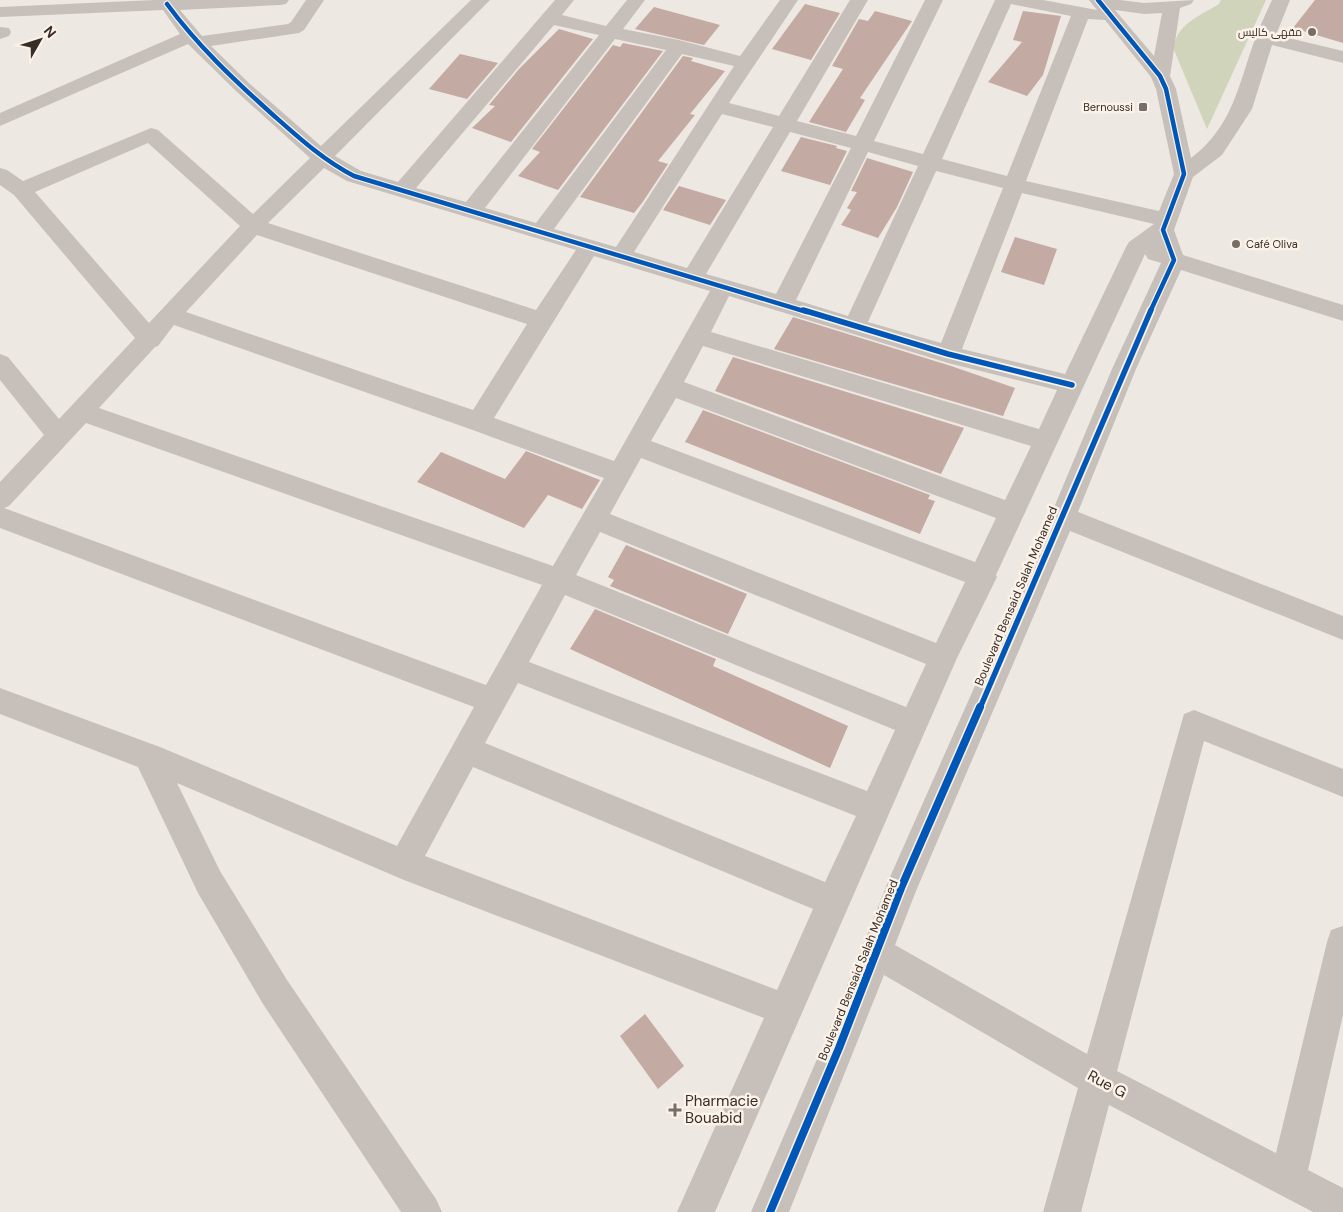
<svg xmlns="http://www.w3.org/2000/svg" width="1343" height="1212" viewBox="0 0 1343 1212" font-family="'DM Sans',Cairo,sans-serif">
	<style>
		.green { fill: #d0d4ba }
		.building { fill: #c3aaa2 }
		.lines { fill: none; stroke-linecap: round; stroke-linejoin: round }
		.minor { fill: #c7c0ba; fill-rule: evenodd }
		.cycleway-far2-casing { stroke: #fbf2e8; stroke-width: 7 }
		.cycleway-far1-casing { stroke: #fbf2e8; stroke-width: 9 }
		.cycleway-casing { stroke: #fbf2e8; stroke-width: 11 }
		.cycleway-far2 { stroke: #0057b8; stroke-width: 4.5 }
		.cycleway-far1 { stroke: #0057b8; stroke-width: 5.5 }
		.cycleway { stroke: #0057b8; stroke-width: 8 }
		.poi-dot { fill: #786e69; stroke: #fbf2e8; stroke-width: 2 }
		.labels { text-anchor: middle; stroke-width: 5; stroke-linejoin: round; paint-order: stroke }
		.far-poi-label { font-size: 11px; fill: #392d28; stroke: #fbf2e8; text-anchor: end }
		.street-label { font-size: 12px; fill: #392d28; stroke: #fbf2e8 }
		.near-street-label { font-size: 15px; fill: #392d28; stroke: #fbf2e8 }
		.near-poi-label { font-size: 15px; fill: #392d28; stroke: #fbf2e8; text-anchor: start }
	</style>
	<rect width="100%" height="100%" fill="#eee8e2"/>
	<path class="green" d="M1221 0H1266L1207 129 1174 50C1174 25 1200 16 1219 4Z"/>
	<g class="building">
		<polygon points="1315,0 1343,0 1343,43 1293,28"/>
		<polygon points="805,4 840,13 811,60 772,49"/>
		<polygon points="654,7 720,25 704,45 635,29"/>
		<polygon points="875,11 912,21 860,98 865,100 846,132 809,122 843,69 832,66 859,19 868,21"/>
		<polygon points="1023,11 1061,16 1043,75 1027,96 988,82 1022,42 1013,40"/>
		<polygon points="559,29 593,39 511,142 472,128 495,106 489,105 519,69"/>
		<polygon points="623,43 663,51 558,190 518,176 540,152 532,149 613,45 620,47"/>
		<polygon points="460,54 498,63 467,99 429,89"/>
		<polygon points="683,56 693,58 691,61 725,71 690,114 695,115 658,161 668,164 642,203 634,213 580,197"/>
		<polygon points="801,137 837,146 836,148 847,151 830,185 781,171"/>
		<polygon points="867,158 913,172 897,207 878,238 841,225 851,210 847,208 857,192 851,191"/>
		<polygon points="679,186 726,200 710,225 663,210"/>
		<polygon points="1015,237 1057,249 1044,285 1001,272"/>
		<polygon points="793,317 951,366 1015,388 1003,416 774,349"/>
		<polygon points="733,357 964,428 941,474 715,391"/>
		<polygon points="703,410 930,495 928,499 935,501 920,534 685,442"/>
		<polygon points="526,451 600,480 582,509 548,495 524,528 417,482 441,452 505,479"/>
		<polygon points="626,545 747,594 728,634 610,586 614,580 608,577"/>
		<polygon points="595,609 716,659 713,666 848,726 830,768 570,649"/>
		<polygon points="645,1014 684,1066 658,1089 620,1036"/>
	</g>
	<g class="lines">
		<g class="minor">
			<path d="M154 0H289L286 4 280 5 180 10 202 36 288 24 291 22 306 0H324L304 30 299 33 211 46 250 84 321 146 471 0H490L335 156 361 171 398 182 555 0H574L562 15 606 26 627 0H645L623 29 679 40 740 56 780 0H798L729 103 779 116 850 0H868L797 121 856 136 925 0H943L874 141 923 154 995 0H1043L1097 10 1089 0H1120L1144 3 1194 0 1191 4 1180 8 1170 76 1176 89 1191 158C1233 126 1238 86 1255 39 1260 26 1266 13 1272 0H1290L1276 35 1343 51V63L1272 45 1252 109 1222 155 1193 177 1174 230 1183 255 1343 305V321L1181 270 1136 369 1078 512 1343 616V640L1070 531 916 891 895 945 1087 1054 1184 714 1194 710 1343 769V797L1204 741 1117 1071 1276 1153 1327 942 1331 930 1343 926V1015L1308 1170 1343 1188V1212H1313L1109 1105 1081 1212H1043L1078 1088 884 975 789 1212H751L824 1043 890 877 1050 517 1112 369 1161 263 1148 259 1145 254 1147 251 1146 252 996 575 997 577 957 658 715 1212H677L764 1018 404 880 177 783 220 871 287 980 436 1199 442 1212H401L263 1004 198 893 138 767 0 714V688L160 747 397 846 474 707 0 528V482L44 435 0 380V354L8 357 59 419 135 338 14 195 0 185V168L7 170 23 181 151 128 158 130 253 214 310 158 237 92 188 44 0 126V113L180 34 163 10 0 17V7ZM1011 4 1071 16 1007 176 942 159ZM1115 10 1144 14 1162 13 1154 56ZM1088 19 1105 20 1151 77 1156 89 1174 174 1159 211 1026 181ZM554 25 599 35 466 202 416 188ZM615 39 666 50 536 223 485 208ZM682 54 734 66 616 247 554 229ZM722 114 773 127 687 268 634 252ZM790 132 851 148 776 294 706 274ZM148 143 240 226 149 323 35 192ZM868 152 918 166 848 316 796 300ZM324 168 347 181 576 250 536 310 268 223ZM936 171 1003 188 941 343 868 322ZM1022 193 1154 224 1129 242 1126 247 1065 374 962 349ZM257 235 527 324 473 410 186 312ZM594 256 710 291 614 461 494 418ZM729 296 948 363 1057 390 1039 429 711 332ZM174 325 470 429 604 478 553 566 99 408 155 347 158 346ZM703 346 1031 446 1005 500 684 382ZM676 398 996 518 975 562 651 441ZM86 423 542 585 486 685 4 508 9 506ZM641 458 965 582 936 643 610 514ZM600 532 926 664 906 707 576 575ZM565 595 895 730 867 791 529 662ZM518 683 856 816 825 882 485 743ZM473 767 813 909 777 990 425 856Z"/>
			<polygon points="0,27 9,28 11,32 9,36 0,39"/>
		</g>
		<g class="cycleway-far2-casing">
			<g id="cycleway-far2">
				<polyline points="1098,0 1160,76 1166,89 1184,174 1163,230 1174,260 1150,312"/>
				<path d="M167 4C197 45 234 80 272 114 298 137 323 160 354 176L807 312"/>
			</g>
		</g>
		<g class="cycleway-far1-casing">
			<g id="cycleway-far1">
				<polyline points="803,310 948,354 1072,385"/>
				<polyline points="980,708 1151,310"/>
			</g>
		</g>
		<g class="cycleway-casing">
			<polyline id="cycleway" points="770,1212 839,1048 901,888 980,707"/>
		</g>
		<use href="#cycleway-far2" class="cycleway-far2"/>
		<use href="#cycleway-far1" class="cycleway-far1"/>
		<use href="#cycleway" class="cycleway"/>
	</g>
	<g class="poi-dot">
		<circle cx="1312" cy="32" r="5"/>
		<rect x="1138" y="102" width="10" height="10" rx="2.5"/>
		<circle cx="1236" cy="244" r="5"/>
		<path d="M672.5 1102.5h5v5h5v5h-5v5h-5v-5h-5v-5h5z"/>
	</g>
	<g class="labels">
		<g class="far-poi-label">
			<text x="1302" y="36">مقهى كاليس</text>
			<text x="1133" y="111">Bernoussi</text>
			<text x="1246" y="248" text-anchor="start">Café Oliva</text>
		</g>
		<g class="street-label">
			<text transform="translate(1016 596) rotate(-67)" y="4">Boulevard Bensaid Salah Mohamed</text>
			<text transform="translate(858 970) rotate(-68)" y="4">Boulevard Bensaid Salah Mohamed</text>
		</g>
		<g class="near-street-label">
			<text transform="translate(1107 1084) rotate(28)" y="5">Rue G</text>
		</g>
		<g class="near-poi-label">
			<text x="685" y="1106">Pharmacie<tspan x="685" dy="17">Bouabid</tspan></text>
		</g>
	</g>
	<g transform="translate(40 40) rotate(51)" stroke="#fbf2e8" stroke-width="4" paint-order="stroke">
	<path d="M0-4L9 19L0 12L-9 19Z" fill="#392d28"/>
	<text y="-8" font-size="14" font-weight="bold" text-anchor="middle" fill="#392d28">N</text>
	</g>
</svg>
